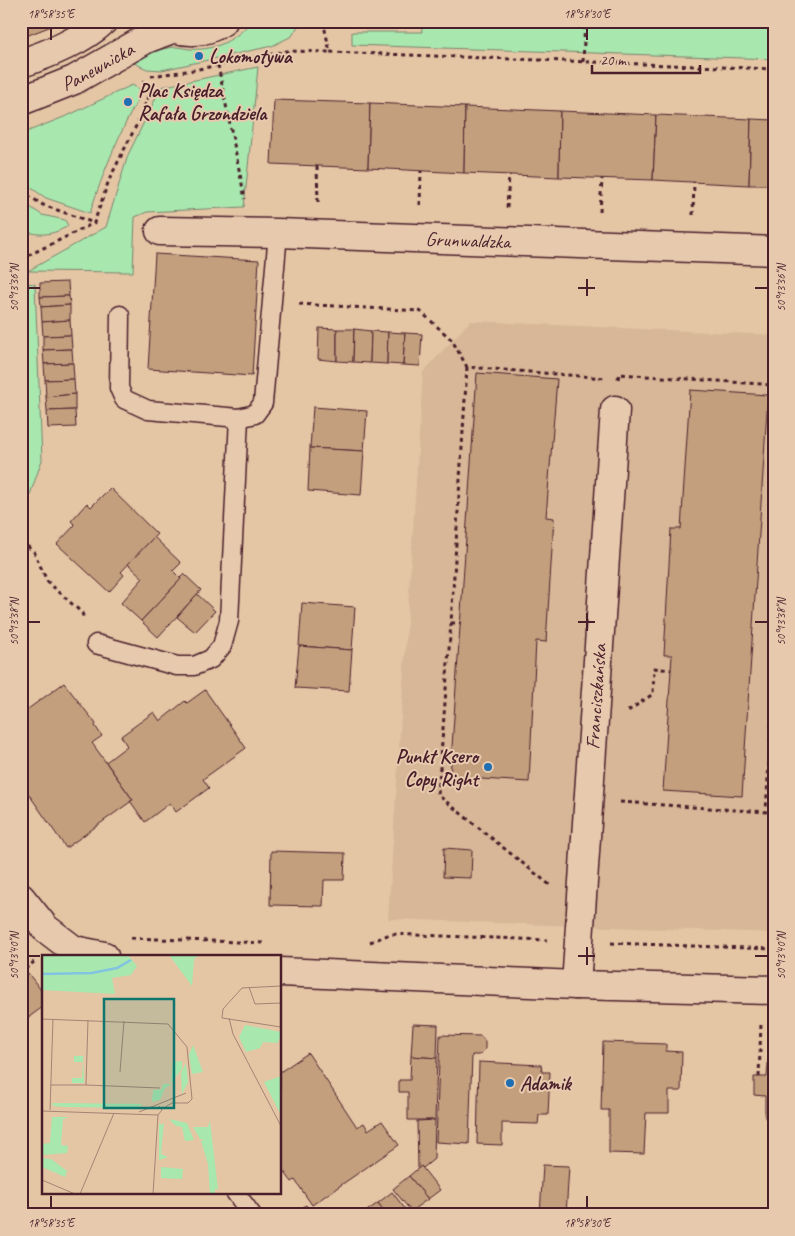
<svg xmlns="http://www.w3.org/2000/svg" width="795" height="1236" viewBox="0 0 795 1236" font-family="Caveat,sans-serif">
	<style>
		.built { fill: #d7b797 }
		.green { fill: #a8e7ae; stroke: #79836c }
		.building { fill: #c39f7e; stroke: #4a1f2b }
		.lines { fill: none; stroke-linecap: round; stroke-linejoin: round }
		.service-casing { stroke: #4a1f2b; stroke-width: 21 }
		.minor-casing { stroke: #4a1f2b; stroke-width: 31 }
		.tertiary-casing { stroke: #4a1f2b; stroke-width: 31 }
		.path { stroke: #4a1f2b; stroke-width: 3; stroke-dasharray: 4 4; stroke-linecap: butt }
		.service { stroke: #e7caae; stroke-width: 18 }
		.minor { stroke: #e7caae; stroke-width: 28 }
		.tertiary { stroke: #e7caae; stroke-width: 28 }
		.ticks { fill: none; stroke: #4a1f2b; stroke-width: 2 }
		.poi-dot { fill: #1f6fb2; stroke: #e7caae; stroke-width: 2 }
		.labels { text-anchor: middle; stroke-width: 4; stroke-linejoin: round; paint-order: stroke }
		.poi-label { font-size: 20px; font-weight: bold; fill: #4a1f2b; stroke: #e7caae; text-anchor: start }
		.street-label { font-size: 20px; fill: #4a1f2b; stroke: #e7caae }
		.inset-river { fill: none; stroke: #82c3e2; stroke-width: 2.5 }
		.inset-road { fill: none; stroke: #a68374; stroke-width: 1 }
		.view { fill: #0f766e; fill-opacity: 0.15; stroke: #0f766e; stroke-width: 2.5 }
		.inset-edge { fill: none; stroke: #4a1f2b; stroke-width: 2.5 }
		.neatline { fill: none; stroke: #4a1f2b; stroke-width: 2 }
		.ticks-label { font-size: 12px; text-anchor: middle; fill: #4a1f2b }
	</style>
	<rect width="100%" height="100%" fill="#e4c6a5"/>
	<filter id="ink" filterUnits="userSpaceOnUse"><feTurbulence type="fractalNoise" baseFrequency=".02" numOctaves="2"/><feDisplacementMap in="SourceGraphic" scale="10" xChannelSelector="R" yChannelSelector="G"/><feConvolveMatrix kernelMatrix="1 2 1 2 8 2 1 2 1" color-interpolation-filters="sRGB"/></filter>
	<g filter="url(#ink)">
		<polygon class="built" points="470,321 774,335 774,933 388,919 423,372"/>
		<g class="green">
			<path d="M252 21H301L292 36 272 46 162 70 147 69 132 62C146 54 159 48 176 47 181 47 186 49 191 49 216 51 236 39 252 21Z"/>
			<polygon points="421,21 774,21 774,59 352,45 352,32 422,32"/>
			<polygon points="258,67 244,207 147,212 135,217 133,272 28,271 106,227 128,155 161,87"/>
			<path d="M132 85 141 90V94C120 131 103 172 90 213L46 198 21 181V134L69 115Z"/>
			<path d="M21 201 42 215 65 220 68 226C51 236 39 236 21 230Z"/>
			<polygon points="21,283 35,284 42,460 21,521"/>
		</g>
		<g class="building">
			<polygon points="21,21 59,21 59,23 21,38"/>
			<polygon points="274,100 370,103 368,168 271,164"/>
			<polygon points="370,103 465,107 464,173 368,168"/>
			<polygon points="465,107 560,111 559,177 464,173"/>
			<polygon points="560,111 656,115 653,180 559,177"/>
			<polygon points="656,115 751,119 749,185 653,180"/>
			<polygon points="751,119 774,120 774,185 749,185"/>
			<polygon points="155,254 259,260 252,376 148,369"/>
			<polygon points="68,282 69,296 40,297 40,283"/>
			<polygon points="69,296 70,305 41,307 40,297"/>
			<polygon points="70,305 70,320 42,322 41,307"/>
			<polygon points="70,320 71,335 43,336 42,322"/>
			<polygon points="319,328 337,329 337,361 318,359"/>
			<polygon points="337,329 354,329 353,362 337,361"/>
			<polygon points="354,329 371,331 370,363 353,362"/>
			<polygon points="371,331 388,332 387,364 370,363"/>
			<polygon points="388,332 405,333 403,365 387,364"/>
			<polygon points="405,333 422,334 420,366 403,365"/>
			<polygon points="71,335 72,349 43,350 43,336"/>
			<polygon points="72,349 73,363 44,364 43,350"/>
			<polygon points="73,363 74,379 45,380 44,364"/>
			<polygon points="477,373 557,379 546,517 554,518 546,642 536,641 529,782 450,777"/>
			<polygon points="74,379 75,394 46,397 45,380"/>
			<polygon points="690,390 768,395 742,796 663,791 672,655 664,655 671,529 681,529"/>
			<polygon points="75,394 75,410 47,411 46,397"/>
			<polygon points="313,407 367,411 364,451 310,448"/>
			<polygon points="75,410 76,427 48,428 47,411"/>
			<polygon points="310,448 364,451 361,495 308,491"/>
			<polygon points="110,488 157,534 121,572 124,575 109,592 57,544 75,525 71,521 87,503 91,507"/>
			<polygon points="154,537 181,563 173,571 181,579 141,621 121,603 143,578 128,564"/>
			<polygon points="184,574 201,590 158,637 141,621 181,579 180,578"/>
			<polygon points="197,594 215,611 195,632 177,617"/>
			<polygon points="302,603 355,607 352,650 299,646"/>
			<polygon points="299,646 352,650 349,691 295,688"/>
			<polygon points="64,683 96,724 95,726 102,736 92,743 133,800 66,848 21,783 21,714"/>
			<polygon points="205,690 246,748 203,779 209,788 176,812 170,803 145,822 130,801 133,800 106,762 127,746 121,736 154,712 160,721 185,701 187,703"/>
			<polygon points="444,848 472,850 471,878 443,877"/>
			<polygon points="271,851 345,853 344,880 324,880 323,906 270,905"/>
			<polygon points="21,964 44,994 44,1006 21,1023"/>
			<polygon points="413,1024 438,1025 437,1058 411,1056"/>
			<polygon points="440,1035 481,1036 485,1041 485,1050 480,1055 472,1055 469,1144 436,1142"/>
			<polygon points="603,1042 666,1044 666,1051 682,1052 681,1091 669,1091 669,1113 646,1113 644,1154 609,1153 609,1110 601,1110"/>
			<polygon points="769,1050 774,1050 774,1118 765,1118 765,1096 754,1095 754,1077 767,1077"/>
			<polygon points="308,1053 357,1127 364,1123 368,1130 382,1121 399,1145 312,1205 295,1180 292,1182 280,1166 280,1072"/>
			<polygon points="411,1056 437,1058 435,1120 408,1120 408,1092 399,1092 399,1080 410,1080"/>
			<polygon points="479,1062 541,1065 542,1072 550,1072 548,1115 539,1115 538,1124 502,1123 502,1145 477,1144"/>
			<polygon points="435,1120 434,1159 423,1168 421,1166 418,1169 417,1121"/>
			<polygon points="543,1165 569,1166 566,1215 540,1215"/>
			<polygon points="421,1166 440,1190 428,1199 409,1176"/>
			<polygon points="409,1176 428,1199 411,1211 393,1189"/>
			<polygon points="392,1192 409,1214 387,1215 378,1203"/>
			<polygon points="378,1203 387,1215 366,1215 364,1213"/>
			<polygon points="306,1205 313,1215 292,1215"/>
		</g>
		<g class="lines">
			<g class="service-casing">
				<g id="service">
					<polyline points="120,315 119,388 124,399 148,410 239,418 255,414 263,403 278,233"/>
					<polyline points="96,644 177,666 194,666 211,659 222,646 229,621 239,418"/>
					<polyline points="235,1192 252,1215"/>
				</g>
			</g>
			<g class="minor-casing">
				<g id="minor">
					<path id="s1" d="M160 231 278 233 774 251"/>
					<polyline points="21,898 45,928 74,950 104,956"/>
					<polyline points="280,972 576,985 774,990"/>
					<path id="s2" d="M576 985 615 410"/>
				</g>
			</g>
			<g class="tertiary-casing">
				<g id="tertiary">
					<path d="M158 21C179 33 202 36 223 21"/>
					<path d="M21 63C47 55 83 40 103 21"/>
					<path id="s3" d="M21 101 74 80 146 39 172 29"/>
				</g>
			</g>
			<g class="path">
				<polyline points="323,21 330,52 774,69"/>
				<polyline points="345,21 419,24"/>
				<polyline points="583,62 585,21"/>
				<polyline points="218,65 245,199"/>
				<polyline points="151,76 194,70 287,51 330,52"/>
				<polyline points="317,166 318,203"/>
				<polyline points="21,191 43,205 94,223"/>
				<polyline points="420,205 421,171"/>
				<polyline points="507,208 509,175"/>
				<polyline points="600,212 602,179"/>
				<polyline points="693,215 694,182"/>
				<polyline points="21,259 94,223 109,180 140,118 148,97 143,78"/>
				<polyline points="299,304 420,311 452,340 467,367 605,378"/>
				<polyline points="467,367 451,623 438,795 551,886"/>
				<polyline points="618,379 619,374 774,385"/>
				<polyline points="21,541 34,552 47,581 82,613 84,619"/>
				<polyline points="451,623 460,623"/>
				<polyline points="628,711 653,694 654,668 671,670"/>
				<polyline points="620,802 766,812 774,678"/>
				<polyline points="21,859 27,866"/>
				<polyline points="131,938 265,943"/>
				<polyline points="370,942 390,934 547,940"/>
				<polyline points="611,943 774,949"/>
				<polyline points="25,969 34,962"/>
				<polyline points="759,1077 761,1023"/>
			</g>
			<use href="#service" class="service"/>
			<use href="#minor" class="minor"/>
			<use href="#tertiary" class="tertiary"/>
		</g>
	</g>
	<path class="ticks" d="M51 28V40M587 28V40M587 279V296M28 288H40M578 288H595M755 288H768M587 613V631M28 622H40M578 622H595M755 622H768M587 947V965M28 956H40M578 956H595M755 956H768M51 1196V1208M587 1196V1208"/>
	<g class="poi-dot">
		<circle cx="199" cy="56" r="5"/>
		<circle cx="128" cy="102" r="5"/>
		<circle cx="488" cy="767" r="5"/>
		<circle cx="510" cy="1083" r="5"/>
	</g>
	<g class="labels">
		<g class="poi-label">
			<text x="209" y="63">Lokomotywa</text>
			<text x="138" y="97">Plac Księdza<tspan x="138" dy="23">Rafała Grzondziela</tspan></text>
			<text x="478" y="763" text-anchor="end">Punkt Ksero<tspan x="478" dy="23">Copy Right</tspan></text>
			<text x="520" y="1090">Adamik</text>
		</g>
		<g class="street-label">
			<text dy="7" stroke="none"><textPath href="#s3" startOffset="84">Panewnicka</textPath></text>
			<text dy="7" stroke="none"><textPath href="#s1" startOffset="308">Grunwaldzka</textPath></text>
			<text dy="7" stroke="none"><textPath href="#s2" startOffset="289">Franciszkańska</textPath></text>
		</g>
	</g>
	<g transform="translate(42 955)">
		<rect width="239" height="239" fill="#e4c6a5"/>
		<path d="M0 0H86L95 11 89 20 70 23 73 39 0 35ZM127 0H157L152 4 150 31ZM203 70 239 77V82L235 88 221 87 218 93 204 97 197 82ZM151 90 161 117 150 119 147 100ZM41 98 42 128H30V123H40L41 107H32V101H41ZM140 106V114L129 128 131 107ZM144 108 146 127 140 139 139 118ZM239 121V160L222 127ZM121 129H130L123 133 118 145 110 147 111 135 120 134ZM10 148 101 149 95 153H102L24 152 11 151ZM10 162H27L21 164 19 190 26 191 25 198 0 200V189L8 188ZM127 164 145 168 152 185 143 186 140 172 134 171ZM168 166 176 234H173V239H168L166 209 159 186 162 185 158 184 151 172H166ZM122 167 119 199 126 202 117 205V168L120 170ZM0 203 9 204 25 216 23 222 0 212ZM119 212 141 214 140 224 119 223Z" fill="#a8e7ae"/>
		<path class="inset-river" d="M0 19 50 18 75 13 89 5"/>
		<path class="inset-road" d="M239 31 200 33 181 54 180 63 239 72M207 32 213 49 239 48M187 63 191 79 239 171M0 64 126 69 145 92 150 144 146 148H130L120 154M78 117 82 66M9 130H44L46 65M44 130 118 133M8 155 11 64M0 156 116 160 120 155 117 151M97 157 144 138M0 225 33 239M38 239 72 158M111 239 116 160"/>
		<path class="view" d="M62 44H132V153H62Z"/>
		<rect width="239" height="239" class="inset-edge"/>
	</g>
	<rect width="795" height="1236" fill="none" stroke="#e7caae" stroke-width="55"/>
	<path d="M592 65v8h108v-8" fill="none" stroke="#4a1f2b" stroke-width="2.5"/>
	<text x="600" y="65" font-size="15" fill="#4a1f2b" stroke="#e7caae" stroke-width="4" paint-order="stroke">20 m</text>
	<rect x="28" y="28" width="740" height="1180" class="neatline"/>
	<g class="ticks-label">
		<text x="51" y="18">18°58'35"E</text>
		<text x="587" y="18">18°58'30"E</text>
		<text transform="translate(781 288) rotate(-90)" y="4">50°13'36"N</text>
		<text transform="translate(14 288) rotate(-90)" y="4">50°13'36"N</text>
		<text transform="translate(781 622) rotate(-90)" y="4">50°13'38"N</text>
		<text transform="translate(14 622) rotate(-90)" y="4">50°13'38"N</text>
		<text transform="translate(14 956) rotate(-90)" y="4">50°13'40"N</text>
		<text transform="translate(781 956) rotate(-90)" y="4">50°13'40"N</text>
		<text x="51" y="1227">18°58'35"E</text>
		<text x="587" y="1227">18°58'30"E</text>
	</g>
</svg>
